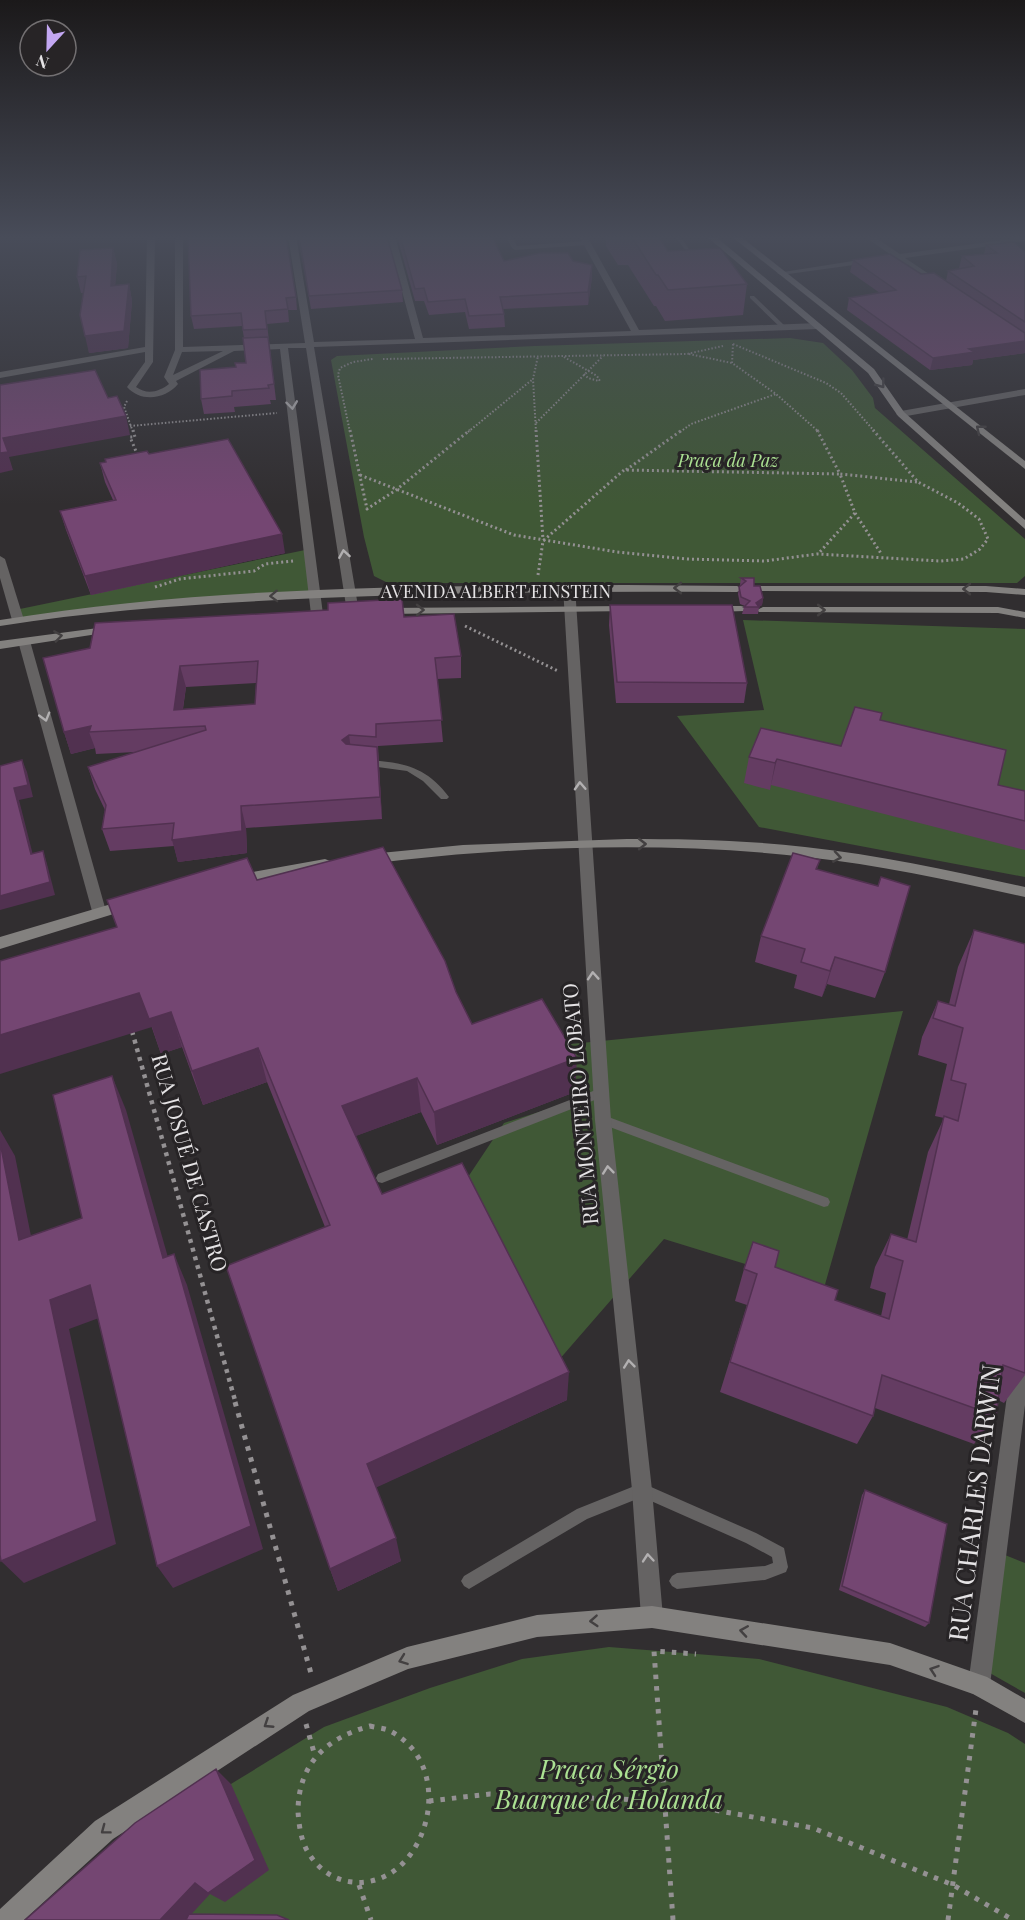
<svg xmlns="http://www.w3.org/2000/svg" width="1025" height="1920" viewBox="0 0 1025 1920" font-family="'Playfair Display',serif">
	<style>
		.green { fill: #405836 }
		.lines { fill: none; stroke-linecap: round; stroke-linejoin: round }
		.path-far3 { stroke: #949193; stroke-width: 2; stroke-dasharray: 1.5 2; stroke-linecap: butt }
		.path-far2 { stroke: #949193; stroke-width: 3; stroke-dasharray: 2 3; stroke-linecap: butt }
		.path-far1 { stroke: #949193; stroke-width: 4.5; stroke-dasharray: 4 5; stroke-linecap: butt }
		.path { stroke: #949193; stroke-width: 5; stroke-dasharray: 4.5 7; stroke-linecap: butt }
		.lane { fill: #656363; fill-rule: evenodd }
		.street { fill: #656363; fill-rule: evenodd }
		.secondary { fill: #83817f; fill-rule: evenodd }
		.wall { fill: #643c62; fill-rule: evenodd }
		.shaded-wall { fill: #513150 }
		.building { fill: #744672; stroke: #513150; stroke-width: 1.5; fill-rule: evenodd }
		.oneway { stroke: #434041 }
		.oneway2 { stroke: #b2b0b1 }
		.labels { text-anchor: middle; stroke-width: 6; stroke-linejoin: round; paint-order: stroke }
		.far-park-label { font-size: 18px; font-style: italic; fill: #abe192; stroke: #272426 }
		.far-street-label { font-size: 18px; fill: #e5e3e5; stroke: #272426 }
		.street-label { font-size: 21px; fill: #e5e3e5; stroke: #272426 }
		.near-street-label { font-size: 26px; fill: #e5e3e5; stroke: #272426 }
		.near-park-label { font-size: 26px; font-style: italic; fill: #abe192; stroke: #272426 }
	</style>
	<rect width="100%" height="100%" fill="#312e30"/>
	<g class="green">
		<polygon points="790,338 823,343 852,370 873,398 875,408 1025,539 1025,576 1017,583 397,583 386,582 374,576 364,537 331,360 337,356 535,346"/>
		<polygon points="310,549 315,594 136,604 18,620 15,610"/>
		<polygon points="743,620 1025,629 1025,877 759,827 677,716 764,710"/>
		<polygon points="903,1011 824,1288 664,1239 558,1361 466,1180 504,1123 583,1098 561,1045"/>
		<polygon points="1005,1555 1025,1563 1025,1693 988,1672"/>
		<polygon points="609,1647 759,1659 947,1707 1008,1733 1025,1744 1025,1920 47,1920 195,1806 324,1727 430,1688 522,1659"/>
	</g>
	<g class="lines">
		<g class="path-far3">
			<polyline points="733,344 732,363 776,394 819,432"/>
			<polyline points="733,344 826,383 841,393 875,432"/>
			<polyline points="689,354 732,363"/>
			<polyline points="564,357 597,376 600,381"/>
			<polyline points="383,359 687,354 723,346"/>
			<polyline points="584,374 588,378 599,381"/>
			<polyline points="127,401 124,407 133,432"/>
			<polyline points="536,423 603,356"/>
			<polyline points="130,426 277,413"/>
			<polyline points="350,432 338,375 340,368 353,362 373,359"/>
			<polyline points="468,432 533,379"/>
			<polyline points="536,432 533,379 538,356"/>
			<polyline points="680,432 691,424 776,394"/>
		</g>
		<g class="path-far2">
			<polyline points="133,430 135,437 130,437 138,456"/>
			<polyline points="350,430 367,509 396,490 470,430"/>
			<polyline points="536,430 543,540"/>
			<polyline points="817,430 840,474 917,482"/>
			<polyline points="626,470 682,430"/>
			<polyline points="360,475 514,535 617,552 687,559 765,561 817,554 940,561 964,559 980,549 988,539 979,519 958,503 918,482 873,430"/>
			<polyline points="855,513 882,555"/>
			<polyline points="538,575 543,541 624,470 840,474 855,513 818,554"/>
			<polyline points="155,587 180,579 254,571 265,564 293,561"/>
			<polyline points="465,626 558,671"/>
		</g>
		<polyline class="path-far1" points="132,1031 236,1404"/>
		<g class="path">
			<polyline points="235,1402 312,1677"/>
			<polyline points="306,1724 315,1756"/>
			<path d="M370 1726C377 1728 386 1728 392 1732 437 1757 438 1817 410 1855 383 1892 331 1892 308 1852 301 1841 299 1825 298 1812 298 1764 326 1738 370 1726Z"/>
			<polyline points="429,1801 490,1794 665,1801 813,1828 953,1885 1013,1920"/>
			<polyline points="359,1885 371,1920"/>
			<polyline points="673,1920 654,1651 696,1654"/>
			<polyline points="948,1920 976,1709"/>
		</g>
		<g class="lane">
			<polygon points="506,236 512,236 517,246 587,241 590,243 587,245 515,250 512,248"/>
			<polygon points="675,236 680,236 697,261 693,261"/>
			<polygon points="750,296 754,296 786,327 786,329 782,329 750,298"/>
			<path d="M366 760C402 762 426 766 449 797L447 799H441L423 781 407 771 363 765 361 763 363 761Z"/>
			<polygon points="601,1088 605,1090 607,1093 605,1096 382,1183 378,1182 376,1178 378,1174"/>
			<polygon points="603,1115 828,1198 830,1202 828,1206 824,1207 599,1123 597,1120 599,1117"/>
			<polygon points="642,1483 756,1533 784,1548 788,1567 786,1572 765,1580 677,1589 672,1586 669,1581 672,1576 677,1573 765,1566 773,1563 772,1557 746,1543 642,1497 587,1519 474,1586 469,1589 464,1586 461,1581 464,1576 577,1509"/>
		</g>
		<g class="street">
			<path d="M147 236H155L153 362 136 387C147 395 159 392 169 384L164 377 175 350V236H183V347L305 343 288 236H296L314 342 415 339 387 236H395L423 338 631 331 579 236H587L639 330 818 323 822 326 818 329 314 347 359 612 353 615 347 612 306 348H288L323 614 317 617 311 614 280 349 234 351 176 381 178 384C166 399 141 403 127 387L145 362V352L0 378V372L145 347ZM223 351 173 375 182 352Z"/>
			<polygon points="864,236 873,236 900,254 1025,237 1025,241 905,258 941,282 941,286 938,286 897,259 781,275 777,273 891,255"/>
			<polygon points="1025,389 1025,395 901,417 896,414 901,411"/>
			<polygon points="0,556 5,559 24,620 22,622 14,622 12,620 0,578"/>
			<polygon points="569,584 575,587 611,1120 652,1490 663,1617 660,1625 652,1628 644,1625 641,1617 632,1490 595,1120 563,587"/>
			<polygon points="24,638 30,641 106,911 99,916 92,911 18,641"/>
			<polygon points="1025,1320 1025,1405 990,1685 987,1693 979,1696 971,1693 968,1685 1016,1329 1018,1323"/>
		</g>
		<g class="secondary">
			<polygon points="706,236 715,236 874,369 904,412 1025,520 1025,529 898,416 868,373"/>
			<polygon points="731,236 740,236 1025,461 1025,469"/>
			<path d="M626 585 737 586 743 589 737 592C598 591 459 592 320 598 213 603 106 609 0 626V620C206 586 418 586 626 585Z"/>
			<polygon points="758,586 986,586 1025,589 1025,595 986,592 754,591 754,587"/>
			<polygon points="628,606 632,607 632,611 385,614 379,611 385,608"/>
			<polygon points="741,606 745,607 745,611 712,612 706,609 712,606"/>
			<polygon points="763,607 998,607 1025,612 1025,618 998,613 759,612 757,610"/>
			<polygon points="113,626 119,629 117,631 0,649 0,641"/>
			<path d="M627 839C686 839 745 840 805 847 879 855 952 871 1025 887V897C953 881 880 865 806 857 667 841 508 846 370 864L363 859 370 854 463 845Z"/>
			<polygon points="325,859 330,861 332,864 330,867 236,885 229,880 236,875"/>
			<polygon points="128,899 133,900 135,904 133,908 0,949 0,937"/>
			<polygon points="652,1606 890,1643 987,1677 1025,1699 1025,1723 973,1694 890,1665 652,1628 537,1637 408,1669 309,1711 113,1839 24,1920 0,1920 0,1909 95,1821 293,1695 407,1647 537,1615"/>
		</g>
	</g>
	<g class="wall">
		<polygon points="188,236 296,297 297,310 288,310 289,322 267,324 276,400 270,400 271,404 234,407 235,412 204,414 201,399 236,367 246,363 244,338 242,326 194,329 191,316"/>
		<polygon points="298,236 387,236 402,290 403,302 311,309"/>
		<polygon points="397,236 492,236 504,261 573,261 592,277 588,305 503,309 504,314 505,327 469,329 465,312 429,315 424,301 415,301"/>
		<polygon points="604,236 658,236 668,251 747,284 743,315 665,321 656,306 654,306 628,265 618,265 606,246 606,240"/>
		<polygon points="986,245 1025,252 1025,353 973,360 972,365 930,370 847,310 849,298 880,293 850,272 853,260 921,274 946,281 948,271 960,269 959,268 962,256 984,254"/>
		<polygon points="113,248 117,264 115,285 129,284 132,301 128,348 89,353 83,293 81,293 77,277"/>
		<polygon points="149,454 285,553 91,595 66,530 60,511 113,500 105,482 100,463 105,462 105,459"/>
		<polygon points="741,578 754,586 763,598 762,605 759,607 758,614 742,614 744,607 745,606 740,604 738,594 739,587 741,586 740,585"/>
		<polygon points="610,605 747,683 744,703 616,703 609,625"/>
		<path d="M404 617 461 656V678L437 679 443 742 378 746 382 819 246 828 247 853 178 862 174 846 110 851 102 829 105 810 95 789 88 767 136 752 96 754 95 748 71 754 64 732 43 658ZM256 683 255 704 183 709 186 687Z"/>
		<polygon points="880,720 998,785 1025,791 1025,850 771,785 770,790 744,783 749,757 841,746"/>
		<polygon points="820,860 817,869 885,972 875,998 827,984 822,997 794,988 797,975 755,962 761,936"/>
		<polygon points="257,880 456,992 472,1024 575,1092 437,1145 421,1112 355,1136 382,1194 567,1400 376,1487 401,1561 338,1591 330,1569 325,1227 267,1082 203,1105 182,1047 161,1054 117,927"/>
		<polygon points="974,930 1025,944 1025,1375 1004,1403 998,1400 996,1416 974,1444 875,1408 873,1416 857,1444 720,1392 747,1305 735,1301 744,1269 775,1267 835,1300 881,1316 886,1293 870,1288 875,1267 891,1234 907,1240 928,1152 944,1118 935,1116 947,1064 918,1055 922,1037 938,1001 949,1004 958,967"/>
		<polygon points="865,1490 929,1623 925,1627 839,1590 862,1495"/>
	</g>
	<g class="shaded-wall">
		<polygon points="113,248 117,264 114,302 111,286"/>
		<polygon points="592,265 592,277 588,305 588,292"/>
		<polygon points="129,284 132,301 128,348 89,353 85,336"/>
		<polygon points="1025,341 1025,353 973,360 972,365 930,370 933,358 969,349"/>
		<polygon points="126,416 130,435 9,457 13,470 0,473 0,453 3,438"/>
		<polygon points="282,534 285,553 91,595 85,576"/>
		<polygon points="763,598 762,605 759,607 756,603"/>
		<polygon points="180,666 186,687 180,727 174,710"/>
		<polygon points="91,726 89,732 95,748 71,754 64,732"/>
		<polygon points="349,735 352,757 342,740"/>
		<polygon points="377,747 379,768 382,819 380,797"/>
		<polygon points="777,759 771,785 770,790 775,763"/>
		<polygon points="22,760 27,772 33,797 19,800 36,867 31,854 14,788"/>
		<polygon points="241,806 246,828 247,853 178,862 172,840"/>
		<polygon points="43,851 47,864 55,895 0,910 0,896"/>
		<polygon points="835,957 827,984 822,997 830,971"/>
		<polygon points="139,993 171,1012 182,1047 161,1054 152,1027 0,1074 0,1035"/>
		<polygon points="258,1048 267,1082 203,1105 192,1071"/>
		<polygon points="577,1058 575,1092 437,1145 434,1112"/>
		<polygon points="112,1076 126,1110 177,1289 163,1258"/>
		<polygon points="417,1078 421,1112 348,1139 342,1106"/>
		<polygon points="0,1130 15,1156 38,1271 19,1240 0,1142"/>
		<polygon points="174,1254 187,1285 263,1549 173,1588 157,1566"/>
		<polygon points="90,1285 107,1315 69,1329 116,1544 24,1583 1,1561 50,1300"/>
		<polygon points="569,1372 567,1400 373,1489 367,1464"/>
		<polygon points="396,1538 401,1561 338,1591 330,1569"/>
		<polygon points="216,1769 231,1784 269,1870 225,1902 210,1894 186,1920 160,1920"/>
	</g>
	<g class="building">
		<polygon points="188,236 286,236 296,297 286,298 288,309 265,311 267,329 243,330 241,313 191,316"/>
		<polygon points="299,236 387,236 402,290 309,296"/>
		<polygon points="400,236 492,236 504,261 540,253 568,253 573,261 592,265 588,292 500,297 504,314 469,316 465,299 428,302 424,288 415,289"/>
		<polygon points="631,236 658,236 668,251 720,248 747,284 668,290 658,275 656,275"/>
		<polygon points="1014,242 1025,252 1025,322 948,271 974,266 962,256 997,253 986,245"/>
		<polygon points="113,248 111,286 129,284 124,331 85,336 80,315 86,276 77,277 80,250"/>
		<polygon points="890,254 921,274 934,273 1025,333 1025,341 969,349 975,352 933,358 849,298 896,290 853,260"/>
		<polygon points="268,337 274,384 268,385 269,388 232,391 232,396 201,399 200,370 236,367 235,363 246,363 243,338"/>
		<polygon points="95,370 108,398 117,396 126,416 3,438 8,452 0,453 0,385"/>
		<polygon points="228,439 282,534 85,576 60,511 116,500 100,463 106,462 105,459 147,451 149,454"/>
		<polygon points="741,578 754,578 754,586 760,586 763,598 756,603 759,607 744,607 750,601 741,597 739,587 746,581"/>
		<path d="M402 599 404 617 454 614 461 656 435 658 442 720 376 724V737L349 735 342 740 346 744 377 747 380 797 241 806 242 831 172 840 174 823 102 829 106 805 88 767 206 730 205 726 89 732 91 726 64 732 43 658 90 648 95 623 328 610V603ZM258 661 255 704 174 710 180 666Z"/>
		<polygon points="610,605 732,605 747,683 617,682"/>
		<polygon points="855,707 882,713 880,720 1006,750 998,785 1025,791 1025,821 777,759 775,763 749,757 761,728 841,746"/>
		<polygon points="22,760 28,785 14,788 31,854 43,851 50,882 0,896 0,766"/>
		<polygon points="383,847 445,961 456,992 472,1024 542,999 577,1058 434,1112 417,1078 342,1106 382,1194 462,1163 569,1372 367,1464 396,1538 330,1569 226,1266 330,1225 258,1048 192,1071 171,1012 149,1019 139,993 0,1035 0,961 117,927 107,900 247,858 257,880"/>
		<polygon points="793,853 820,860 816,869 878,886 881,877 910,886 885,972 835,957 830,971 801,962 805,949 761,936"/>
		<polygon points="974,930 1025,944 1025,1373 1003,1365 996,1416 882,1375 873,1416 730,1362 757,1274 744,1269 753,1242 779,1251 775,1267 838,1290 835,1300 889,1319 903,1261 885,1255 891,1234 916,1242 944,1116 958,1121 966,1084 951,1080 963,1028 933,1018 938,1001 955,1006"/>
		<polygon points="112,1076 163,1258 174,1254 251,1526 157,1566 90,1285 50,1300 97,1521 1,1561 0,1555 0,1142 19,1240 82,1218 53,1095"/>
		<polygon points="865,1490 947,1524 929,1623 842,1586"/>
		<polygon points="216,1769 255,1860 208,1893 195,1883 160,1920 25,1920 135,1823"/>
		<polygon points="189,1914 277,1915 289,1920 186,1920"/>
	</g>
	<defs><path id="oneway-chevron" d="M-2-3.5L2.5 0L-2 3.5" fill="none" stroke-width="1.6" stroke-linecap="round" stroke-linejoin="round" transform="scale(1.5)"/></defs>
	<g class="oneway">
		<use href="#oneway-chevron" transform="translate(881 384) rotate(53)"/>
		<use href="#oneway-chevron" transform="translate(980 429) rotate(-141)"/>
		<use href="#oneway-chevron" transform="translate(678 588) rotate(-180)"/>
		<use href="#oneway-chevron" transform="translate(967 589) rotate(-180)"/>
		<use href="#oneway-chevron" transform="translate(274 596) rotate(178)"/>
		<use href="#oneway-chevron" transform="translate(420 610) rotate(-1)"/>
		<use href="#oneway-chevron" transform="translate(821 610)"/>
		<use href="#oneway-chevron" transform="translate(58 636) rotate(-8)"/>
		<use href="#oneway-chevron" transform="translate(642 844)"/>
		<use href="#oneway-chevron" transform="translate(837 857) rotate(9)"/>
		<use href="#oneway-chevron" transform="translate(594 1621) rotate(176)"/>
		<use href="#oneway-chevron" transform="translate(744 1631) rotate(-171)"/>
		<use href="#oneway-chevron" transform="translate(403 1660) rotate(160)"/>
		<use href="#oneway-chevron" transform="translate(934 1670) rotate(-161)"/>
		<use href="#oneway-chevron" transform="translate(268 1724) rotate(147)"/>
		<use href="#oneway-chevron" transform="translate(105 1830) rotate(143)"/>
	</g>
	<g class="oneway2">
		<use href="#oneway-chevron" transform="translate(292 405) rotate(83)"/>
		<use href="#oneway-chevron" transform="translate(344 554) rotate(-99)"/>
		<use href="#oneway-chevron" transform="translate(45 717) rotate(74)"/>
		<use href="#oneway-chevron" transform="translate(580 786) rotate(-93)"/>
		<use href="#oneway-chevron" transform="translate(593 976) rotate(-94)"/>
		<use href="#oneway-chevron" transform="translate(608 1170) rotate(-96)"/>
		<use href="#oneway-chevron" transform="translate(629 1364) rotate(-96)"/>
		<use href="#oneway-chevron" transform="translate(648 1558) rotate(-95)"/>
	</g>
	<linearGradient id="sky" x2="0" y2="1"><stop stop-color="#1b191a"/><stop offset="0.47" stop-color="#484c59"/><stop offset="1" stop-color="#484c59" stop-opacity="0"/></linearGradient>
	<rect width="1025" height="505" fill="url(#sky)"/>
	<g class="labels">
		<g class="far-park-label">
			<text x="728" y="467">Praça da Paz</text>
		</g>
		<g class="far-street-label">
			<text x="496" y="598">AVENIDA ALBERT EINSTEIN</text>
		</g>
		<g class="street-label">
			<text transform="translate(581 1104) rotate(-95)" y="7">RUA MONTEIRO LOBATO</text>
			<text transform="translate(189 1163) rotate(74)" y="7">RUA JOSUÉ DE CASTRO</text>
		</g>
		<g class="near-street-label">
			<text transform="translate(975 1503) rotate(-83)" y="9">RUA CHARLES DARWIN</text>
		</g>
		<g class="near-park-label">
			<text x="609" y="1779">Praça Sérgio<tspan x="609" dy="30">Buarque de Holanda</tspan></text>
		</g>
	</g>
	<g transform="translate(48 48) rotate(202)"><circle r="28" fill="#272426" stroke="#737072" stroke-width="1.5"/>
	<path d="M0-4.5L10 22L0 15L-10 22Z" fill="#c3a7f2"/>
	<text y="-9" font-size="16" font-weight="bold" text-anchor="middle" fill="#e5e3e5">N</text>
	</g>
</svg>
